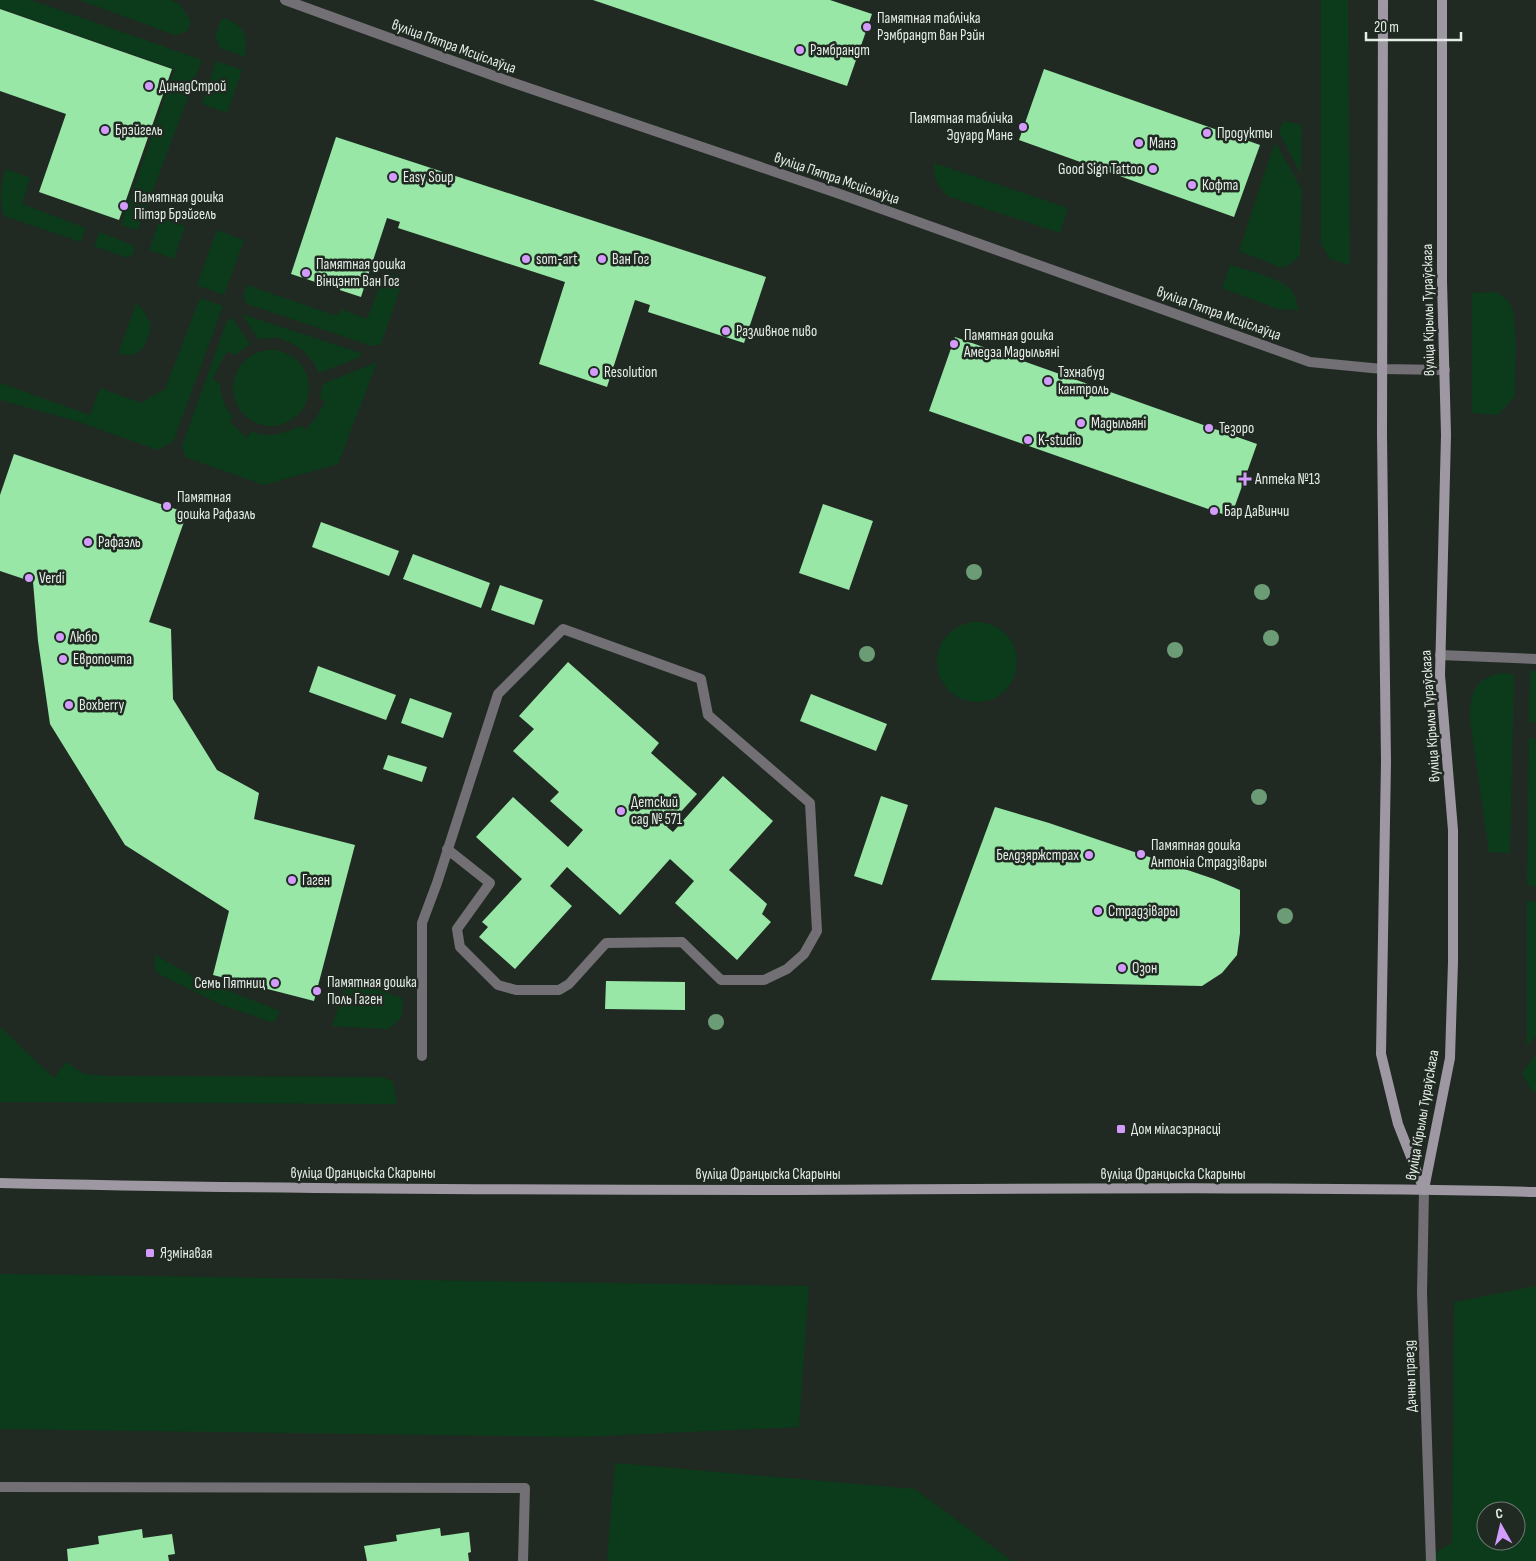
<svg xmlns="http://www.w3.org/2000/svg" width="1536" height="1561" viewBox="0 0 1536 1561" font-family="'Sofia Sans Condensed',sans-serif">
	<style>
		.green { fill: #0b3b1a; fill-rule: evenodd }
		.building { fill: #98e7a7 }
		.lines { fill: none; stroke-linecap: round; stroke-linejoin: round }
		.service { stroke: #726f75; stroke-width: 10 }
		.minor { stroke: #726f75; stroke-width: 10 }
		.secondary { stroke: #9d98a1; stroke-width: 10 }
		.tree { fill: #6c9c76 }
		.poi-dot { fill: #d39cfc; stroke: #202a22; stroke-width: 2 }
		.labels { text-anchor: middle; stroke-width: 5; stroke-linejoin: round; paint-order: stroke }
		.poi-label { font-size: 15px; fill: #e6ece7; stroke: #202a22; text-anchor: start }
		.street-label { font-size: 15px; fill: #e6ece7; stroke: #202a22 }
	</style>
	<rect width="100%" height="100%" fill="#202a22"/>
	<g class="green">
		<polygon points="0,0 31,0 202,60 138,230 121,225 175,69 0,8"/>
		<polygon points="79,0 170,0 180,4 191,22 187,31 175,35"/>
		<polygon points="1321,0 1348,0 1350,265 1330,259 1321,244"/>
		<path d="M222 18C245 25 248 34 245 57L220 48 215 36Z"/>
		<polygon points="216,61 242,70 227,113 202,104"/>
		<polygon points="1283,122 1292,122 1302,126 1301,174 1279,132"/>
		<polygon points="1275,142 1302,190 1300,255 1292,263 1282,268 1239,251"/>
		<path d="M934 163 1068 208 1060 233 947 196C937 184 934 179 934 163Z"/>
		<path d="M6 169 30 178 22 204 86 228 81 242 4 216C0 203 0 183 6 169Z"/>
		<polygon points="160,218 185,226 174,259 149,250"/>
		<polygon points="217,230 244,240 224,295 197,285"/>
		<polygon points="99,232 135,246 133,254 128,258 94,246"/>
		<path d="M1230 265C1245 269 1283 279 1292 291 1295 295 1297 304 1299 310L1278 309 1222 288Z"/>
		<polygon points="385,273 398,275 402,283 381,344 372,346 247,304 243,296 247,285 337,316 341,309 367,319"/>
		<path d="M1495 292C1501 295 1506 298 1510 304 1519 319 1515 376 1515 396L1498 415 1472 413V293Z"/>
		<polygon points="200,298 223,306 173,442 157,450 79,422 0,400 0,383 90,415 100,388 141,403 165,389"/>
		<path d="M136 303 143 310 151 324C149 334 146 351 134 354 129 356 123 354 118 354Z"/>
		<polygon points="242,314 361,353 360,357 319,373 313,362 304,351 291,343 277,337 258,339"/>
		<path d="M231 317 250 344 235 355 227 352 220 363 213 379 220 384C221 397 224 407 233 417L229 421 247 438 252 431C269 439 285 433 301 426L305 430 316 418 325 402 320 398 323 384 377 362 338 464 264 485 185 457 182 446 227 321Z"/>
		<circle cx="271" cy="388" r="38"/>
		<circle cx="977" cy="662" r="40"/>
		<polygon points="1530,671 1536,671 1536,722 1529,722"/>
		<path d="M1501 673 1514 674 1510 853 1489 852 1470 720C1470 694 1473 679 1501 673Z"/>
		<polygon points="1529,738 1536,739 1536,887 1527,885"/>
		<polygon points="1527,901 1536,902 1536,1035 1527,1046"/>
		<polygon points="155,955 196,978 280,1011 274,1023 222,1005 157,973 154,966"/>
		<polygon points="348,978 403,999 402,1016 395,1024 387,1029 332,1026"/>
		<polygon points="0,1027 54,1078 66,1062 84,1074 109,1076 383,1077 393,1081 397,1104 0,1102"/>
		<polygon points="1536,1055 1536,1093 1529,1086 1522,1073"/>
		<polygon points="0,1274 809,1286 799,1427 578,1437 0,1429"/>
		<path d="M1536 1286V1561H1422L1452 1543 1454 1302ZM1486 1511H1516V1541H1486Z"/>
		<polygon points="615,1463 915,1489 1012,1561 607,1561"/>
	</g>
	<g class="building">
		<polygon points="593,0 830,0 872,14 847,86"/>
		<polygon points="0,9 172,69 119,220 39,192 66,114 0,91"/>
		<polygon points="1044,69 1260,145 1234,217 1019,140"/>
		<polygon points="336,137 766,277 744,343 648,312 650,305 635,300 607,387 539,364 565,282 398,228 400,222 387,218 361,297 291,274"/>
		<polygon points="955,337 1257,444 1231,517 929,411"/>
		<polygon points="14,454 187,513 149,622 171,629 173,699 217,770 259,793 254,819 355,845 314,1001 213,975 229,911 125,845 50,724 38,641 33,582 0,571 0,495"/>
		<polygon points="823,504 873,521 849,590 799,573"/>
		<polygon points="321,522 399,551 389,576 312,547"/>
		<polygon points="413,554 490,583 481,608 403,579"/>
		<polygon points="500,585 543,600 534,625 491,610"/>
		<polygon points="568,662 659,743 651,753 697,794 667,827 673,832 723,776 773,821 729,870 767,904 762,914 771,922 737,960 675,903 694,881 670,859 620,915 567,867 550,886 572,906 515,969 479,937 488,927 482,922 522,879 476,837 513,797 568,847 583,830 550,801 559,792 513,751 534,729 519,716"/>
		<polygon points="318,666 396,695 386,720 309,692"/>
		<polygon points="811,694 887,724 876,751 800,721"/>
		<polygon points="410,698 452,713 443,738 401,723"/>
		<polygon points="388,755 427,767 422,782 383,769"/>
		<polygon points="881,796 908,805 882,885 854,876"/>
		<polygon points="995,807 1049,823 1214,879 1240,890 1240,933 1237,955 1222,973 1202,986 931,980"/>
		<polygon points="606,981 685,982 685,1010 605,1009"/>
		<polygon points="440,1528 441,1536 469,1532 471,1552 468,1553 469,1561 367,1561 364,1546 397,1541 396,1535"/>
		<polygon points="142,1529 143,1538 172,1534 175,1554 168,1555 169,1561 68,1561 67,1549 99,1544 98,1536"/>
	</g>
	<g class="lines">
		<g class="service">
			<polyline points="1440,655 1536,659"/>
			<polyline points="422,1056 422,923 437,883 498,694 563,629 701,679 708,715 810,803 817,931 804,954 787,969 764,980 721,980 682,942 606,943 569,984 559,990 516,990 498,985 460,947 457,929 490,883 447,849"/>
			<polyline points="0,1487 525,1488 523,1561"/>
		</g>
		<g class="minor">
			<polyline points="285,0 511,82 837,193 1310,362 1382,369 1445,370"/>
			<polyline points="1424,1190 1422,1293 1431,1561"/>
		</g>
		<g class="secondary">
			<polyline points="1383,0 1382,435 1386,762 1381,1054 1398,1124 1424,1190"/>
			<path d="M0 1183C260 1189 520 1190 780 1190 1032 1189 1284 1186 1536 1192"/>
			<polyline points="1424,1189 1450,1058 1453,962 1453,830 1440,675 1446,435 1442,281 1442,0"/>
		</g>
	</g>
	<g class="tree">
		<circle cx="974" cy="572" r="8"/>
		<circle cx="1262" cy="592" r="8"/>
		<circle cx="1271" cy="638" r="8"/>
		<circle cx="1175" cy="650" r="8"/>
		<circle cx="867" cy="654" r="8"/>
		<circle cx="1259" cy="797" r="8"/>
		<circle cx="1285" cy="916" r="8"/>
		<circle cx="716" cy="1022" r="8"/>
	</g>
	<g class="poi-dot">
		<circle cx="867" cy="27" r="5"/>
		<circle cx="800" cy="50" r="5"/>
		<circle cx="149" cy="86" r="5"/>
		<circle cx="1023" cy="127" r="5"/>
		<circle cx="105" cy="130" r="5"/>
		<circle cx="1207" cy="133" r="5"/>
		<circle cx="1139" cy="143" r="5"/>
		<circle cx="1153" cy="169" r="5"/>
		<circle cx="393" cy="177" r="5"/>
		<circle cx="1192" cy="185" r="5"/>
		<circle cx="124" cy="206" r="5"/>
		<circle cx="526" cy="259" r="5"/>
		<circle cx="602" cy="259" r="5"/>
		<circle cx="306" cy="273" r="5"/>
		<circle cx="726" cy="331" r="5"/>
		<circle cx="954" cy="344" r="5"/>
		<circle cx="594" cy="372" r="5"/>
		<circle cx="1048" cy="381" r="5"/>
		<circle cx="1081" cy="423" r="5"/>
		<circle cx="1209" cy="428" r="5"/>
		<circle cx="1028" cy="440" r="5"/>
		<path d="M1242.5 471.5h5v5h5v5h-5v5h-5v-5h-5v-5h5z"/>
		<circle cx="167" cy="506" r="5"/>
		<circle cx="1214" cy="511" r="5"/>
		<circle cx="88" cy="542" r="5"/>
		<circle cx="29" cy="578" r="5"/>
		<circle cx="60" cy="637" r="5"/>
		<circle cx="63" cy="659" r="5"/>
		<circle cx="69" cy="705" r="5"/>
		<circle cx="621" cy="811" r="5"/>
		<circle cx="1141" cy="854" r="5"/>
		<circle cx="1089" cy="855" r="5"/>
		<circle cx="292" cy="880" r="5"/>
		<circle cx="1098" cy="911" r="5"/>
		<circle cx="1122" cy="968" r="5"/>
		<circle cx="275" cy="983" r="5"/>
		<circle cx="317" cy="991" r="5"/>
		<rect x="1116" y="1124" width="10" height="10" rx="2.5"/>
		<rect x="145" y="1248" width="10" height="10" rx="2.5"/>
	</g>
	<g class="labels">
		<g class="poi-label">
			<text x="877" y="23">Памятная таблічка<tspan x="877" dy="17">Рэмбрандт ван Рэйн</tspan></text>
			<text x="810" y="55">Рэмбрандт</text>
			<text x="159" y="91">ДинадСтрой</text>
			<text x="1013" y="123" text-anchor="end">Памятная таблічка<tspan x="1013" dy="17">Эдуард Мане</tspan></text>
			<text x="115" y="135">Брэйгель</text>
			<text x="1217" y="138">Продукты</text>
			<text x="1149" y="148">Манэ</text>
			<text x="1143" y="174" text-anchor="end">Good Sign Tattoo</text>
			<text x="403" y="182">Easy Soup</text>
			<text x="1202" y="190">Кофта</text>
			<text x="134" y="202">Памятная дошка<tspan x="134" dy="17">Пітэр Брэйгель</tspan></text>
			<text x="536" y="264">som-art</text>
			<text x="612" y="264">Ван Гог</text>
			<text x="316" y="269">Памятная дошка<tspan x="316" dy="17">Вінцэнт Ван Гог</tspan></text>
			<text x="736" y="336">Разливное пиво</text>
			<text x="964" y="340">Памятная дошка<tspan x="964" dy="17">Амедэа Мадыльяні</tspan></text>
			<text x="604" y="377">Resolution</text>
			<text x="1058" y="377">Тэхнабуд<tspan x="1058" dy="17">кантроль</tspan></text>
			<text x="1091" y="428">Мадыльяні</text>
			<text x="1219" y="433">Тезоро</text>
			<text x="1038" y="445">K-studio</text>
			<text x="1255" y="484">Аптека №13</text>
			<text x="177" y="502">Памятная<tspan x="177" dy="17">дошка Рафаэль</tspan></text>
			<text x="1224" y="516">Бар ДаВинчи</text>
			<text x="98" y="547">Рафаэль</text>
			<text x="39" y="583">Verdi</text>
			<text x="70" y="642">Любо</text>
			<text x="73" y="664">Европочта</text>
			<text x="79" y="710">Boxberry</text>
			<text x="631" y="807">Детский<tspan x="631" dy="17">сад № 571</tspan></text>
			<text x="1151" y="850">Памятная дошка<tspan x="1151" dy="17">Антоніа Страдзівары</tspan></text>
			<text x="1079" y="860" text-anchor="end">Белдзяржстрах</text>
			<text x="302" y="885">Гаген</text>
			<text x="1108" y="916">Страдзівары</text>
			<text x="1132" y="973">Озон</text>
			<text x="327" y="987">Памятная дошка<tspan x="327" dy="17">Поль Гаген</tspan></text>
			<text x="265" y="988" text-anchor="end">Семь Пятниц</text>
			<text x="1131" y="1134">Дом міласэрнасці</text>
			<text x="160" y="1258">Язмінавая</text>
		</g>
		<g class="street-label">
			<text transform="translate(454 46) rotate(20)" y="5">вуліца Пятра Мсціслаўца</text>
			<text transform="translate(837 178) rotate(19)" y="5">вуліца Пятра Мсціслаўца</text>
			<text transform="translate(1428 310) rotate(-91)" y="5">вуліца Кірылы Тураўскага</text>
			<text transform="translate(1219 313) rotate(20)" y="5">вуліца Пятра Мсціслаўца</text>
			<text transform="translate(1430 716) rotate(-94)" y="5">вуліца Кірылы Тураўскага</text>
			<text transform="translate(1422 1115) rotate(-80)" y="5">вуліца Кірылы Тураўскага</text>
			<text x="363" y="1178">вуліца Францыска Скарыны</text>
			<text x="768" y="1179">вуліца Францыска Скарыны</text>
			<text x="1173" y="1179">вуліца Францыска Скарыны</text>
			<text transform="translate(1410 1376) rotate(-92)" y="5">Дачны праезд</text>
		</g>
	</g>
	<g transform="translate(1501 1526) rotate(352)"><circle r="24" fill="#202a22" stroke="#6f7871"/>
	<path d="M0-4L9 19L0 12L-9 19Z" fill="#d39cfc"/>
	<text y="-8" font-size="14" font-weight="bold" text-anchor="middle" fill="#e6ece7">С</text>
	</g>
	<path d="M1366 32v8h95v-8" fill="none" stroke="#e6ece7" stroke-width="2.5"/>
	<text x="1374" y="32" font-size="15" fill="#e6ece7" stroke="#202a22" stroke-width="4" paint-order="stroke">20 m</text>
</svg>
